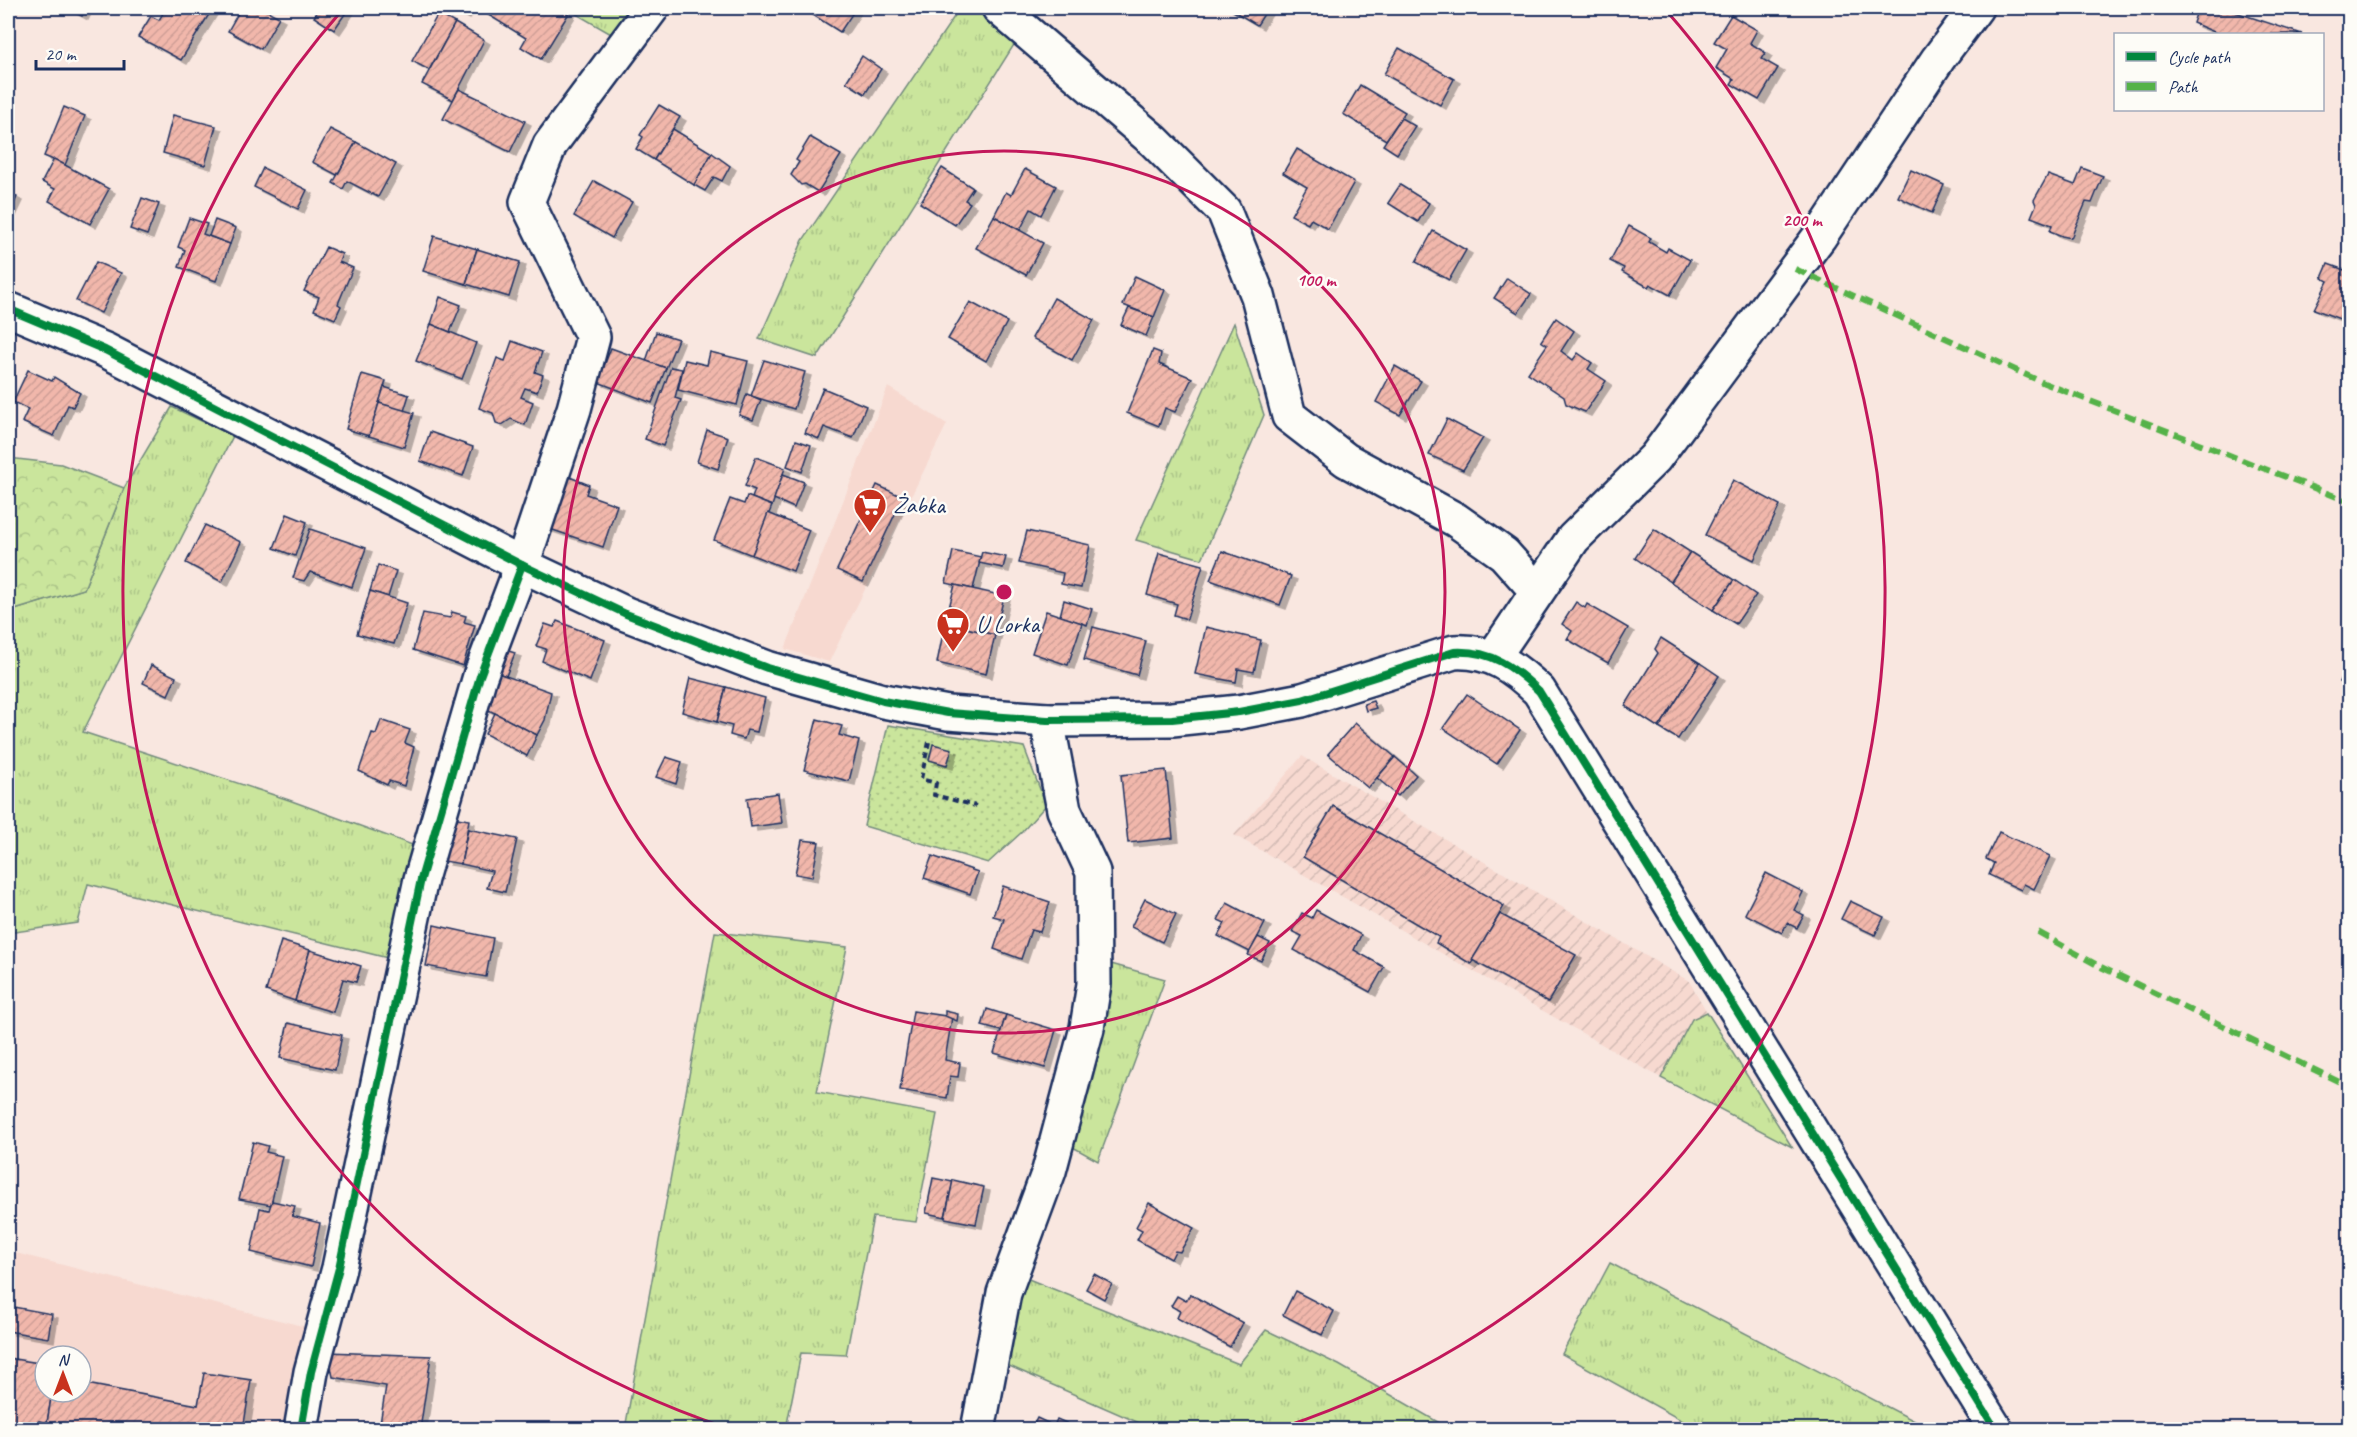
<svg xmlns="http://www.w3.org/2000/svg" width="2357" height="1437" viewBox="0 0 2357 1437" font-family="Caveat,sans-serif">
	<style>
		.built { fill: #f7d9d0; fill-rule: evenodd }
		.industrial { fill: url(#industrial-furrows) }
		.grass { fill: url(#grass-tufts); stroke: #728a7d; stroke-width: 1.5 }
		.forest { fill: url(#forest-crowns); stroke: #728a7d; stroke-width: 1.5 }
		.park { fill: url(#park-dots); stroke: #728a7d; stroke-width: 1.5 }
		.building { fill: url(#building-hatch); stroke: #1b2f5e; stroke-width: 1.5; filter: url(#shadow) }
		.lines { fill: none; stroke-linecap: round; stroke-linejoin: round }
		.minor-casing { stroke: #1b2f5e; stroke-width: 38 }
		.path { stroke: #1b2f5e; stroke-width: 4; stroke-dasharray: 6 4.5; stroke-linecap: butt }
		.minor { stroke: #fdfcf7; stroke-width: 33 }
		.quiet { stroke: #55b248; stroke-width: 6; stroke-dasharray: 12 6; stroke-linecap: butt }
		.cycleway-casing { stroke: #fdfcf7; stroke-width: 11 }
		.cycleway { stroke: #00873e; stroke-width: 8 }
		.ring { fill: none; stroke: #c2185b; stroke-width: 3 }
		.labels { text-anchor: middle; stroke-width: 5; stroke-linejoin: round; paint-order: stroke }
		.poi-label { font-size: 24px; fill: #1b2f5e; stroke: #fdfcf7; text-anchor: start }
		.centre { fill: #c2185b; stroke: #fdfcf7; stroke-width: 3 }
		.ring-label { font-size: 18px; text-anchor: middle; font-weight: bold; fill: #c2185b; stroke: #fdfcf7; stroke-width: 5; stroke-linejoin: round; paint-order: stroke }
	</style>
	<defs>
		<pattern id="industrial-furrows" width="10" height="10" patternUnits="userSpaceOnUse" patternTransform="scale(1.5)"><rect width="10" height="10" fill="#f7d9d0"/><path d="M-1 1l2-2M0 10L10 0M9 11l2-2" fill="none" stroke="#d3bbb5"/></pattern>
		<pattern id="grass-tufts" width="24" height="20" patternUnits="userSpaceOnUse" patternTransform="scale(1.5)"><rect width="24" height="20" fill="#cae59c"/><path d="M3 7l-1-3M5 7V3M7 7l1-3M15 17l-1-3M17 17v-4M19 17l1-3" fill="none" stroke="#adc589"/></pattern>
		<pattern id="forest-crowns" width="20" height="18" patternUnits="userSpaceOnUse" patternTransform="scale(1.5)"><rect width="20" height="18" fill="#cae59c"/><path d="M2 6a3 3 0 1 1 6 0M12 15a3 3 0 1 1 6 0" fill="none" stroke="#adc589"/></pattern>
		<pattern id="park-dots" width="8" height="8" patternUnits="userSpaceOnUse" patternTransform="scale(1.5)"><rect width="8" height="8" fill="#cae59c"/><path d="M2 2h.1M6 6h.1" fill="none" stroke="#adc589" stroke-width="1.8" stroke-linecap="round"/></pattern>
		<pattern id="building-hatch" width="6" height="6" patternUnits="userSpaceOnUse" patternTransform="scale(1.5)"><rect width="6" height="6" fill="#f1b7ab"/><path d="M-1 1l2-2M0 6l6-6M5 7l2-2" fill="none" stroke="#ce9e96"/></pattern>
		<filter id="shadow"><feDropShadow dx="6" dy="4" stdDeviation="0" flood-color="#0004"/></filter>
	</defs>
	<rect width="100%" height="100%" fill="#f9e7e0"/>
	<filter id="ink" filterUnits="userSpaceOnUse"><feTurbulence type="fractalNoise" baseFrequency=".0167" numOctaves="2"/><feDisplacementMap in="SourceGraphic" scale="12" xChannelSelector="R" yChannelSelector="G"/><feConvolveMatrix kernelMatrix="1 2 1 2 8 2 1 2 1" color-interpolation-filters="sRGB"/></filter>
	<g filter="url(#ink)">
		<g class="built">
			<polygon points="888,387 947,424 829,662 785,649"/>
			<path d="M8 1251 310 1328 290 1429H8ZM45 1356H81V1392H45Z"/>
		</g>
		<polygon class="industrial" points="1302,756 1689,981 1707,1012 1692,1019 1661,1078 1234,835"/>
		<g class="grass">
			<polygon points="566,8 640,8 618,38"/>
			<polygon points="960,8 977,8 1017,40 817,358 759,339 803,240"/>
			<polygon points="1234,323 1264,415 1202,559 1136,540"/>
			<polygon points="172,407 233,436 83,732 289,800 415,846 392,959 88,884 78,923 8,933 8,612 84,589 124,488"/>
			<polygon points="715,932 847,947 817,1092 937,1114 916,1222 873,1217 846,1355 801,1353 786,1429 625,1429"/>
			<polygon points="1104,962 1165,979 1098,1161 1071,1146"/>
			<polygon points="1707,1012 1792,1147 1661,1078 1692,1019"/>
			<polygon points="1610,1263 1930,1429 1697,1429 1562,1354"/>
			<polygon points="1021,1276 1239,1364 1266,1330 1339,1365 1450,1429 1153,1429 998,1361"/>
		</g>
		<polygon class="forest" points="8,458 61,464 124,488 84,589 8,612"/>
		<polygon class="park" points="888,725 1024,747 1046,805 1022,832 988,863 864,826"/>
		<g class="building">
			<polygon points="67,8 86,8 82,16"/>
			<polygon points="166,8 204,8 211,11 181,60 138,37 151,16 159,20"/>
			<polygon points="241,8 262,8 279,17 261,49 228,31"/>
			<polygon points="320,8 349,8 334,30 314,17"/>
			<polygon points="452,8 468,8 464,15"/>
			<polygon points="484,8 560,8 569,13 541,59 521,47 526,38 482,11"/>
			<polygon points="814,8 856,8 840,32 810,13"/>
			<polygon points="1228,8 1268,8 1257,25"/>
			<polygon points="2198,8 2220,13 2223,8 2302,34 2219,34 2193,23"/>
			<polygon points="2347,8 2350,8 2350,23 2344,21"/>
			<polygon points="438,14 455,23 429,70 412,61"/>
			<polygon points="1731,15 1757,30 1750,43 1766,53 1762,59 1778,68 1759,100 1731,84 1734,79 1716,68 1727,49 1714,42"/>
			<polygon points="455,23 484,40 453,100 422,84"/>
			<polygon points="1399,48 1454,79 1440,105 1384,74"/>
			<polygon points="862,56 881,69 865,94 846,82"/>
			<polygon points="1360,85 1405,112 1386,140 1343,114"/>
			<polygon points="459,89 525,121 510,152 443,119"/>
			<polygon points="659,105 680,117 654,160 636,149 643,137 640,135"/>
			<polygon points="64,107 85,116 65,165 44,156"/>
			<polygon points="173,115 216,126 205,165 163,153"/>
			<polygon points="1401,118 1415,126 1397,154 1383,145"/>
			<polygon points="330,129 356,142 337,175 312,162"/>
			<polygon points="673,129 712,153 694,185 654,160"/>
			<polygon points="810,137 841,155 818,192 805,184 801,185 791,175 799,162 796,160"/>
			<polygon points="356,142 396,164 378,197 347,181 343,189 333,183"/>
			<polygon points="1297,149 1354,182 1328,229 1311,219 1308,224 1291,215 1307,187 1283,173"/>
			<polygon points="712,153 730,166 722,181 714,177 705,191 694,185"/>
			<polygon points="54,159 109,189 90,224 49,201 55,189 42,182"/>
			<polygon points="263,168 307,190 298,209 254,187"/>
			<polygon points="942,168 973,188 965,200 970,203 955,225 920,203"/>
			<polygon points="2082,168 2103,176 2092,203 2086,202 2071,238 2062,236 2050,231 2052,225 2031,217 2036,205 2034,200 2048,175 2075,185"/>
			<polygon points="1025,169 1056,186 1041,215 1031,209 1020,230 994,216 1006,192 1011,195"/>
			<polygon points="1911,170 1944,185 1932,213 1898,197"/>
			<polygon points="594,181 632,202 612,238 574,216"/>
			<polygon points="1400,185 1429,203 1418,222 1388,203"/>
			<polygon points="8,193 17,197 8,216"/>
			<polygon points="142,198 159,204 147,235 130,229"/>
			<polygon points="994,216 1043,243 1026,275 976,248"/>
			<polygon points="189,218 207,224 203,234 230,244 216,281 179,267 185,250 178,247"/>
			<polygon points="215,220 236,228 230,244 209,236"/>
			<polygon points="1629,226 1651,238 1649,242 1666,252 1668,248 1690,260 1670,295 1650,284 1648,287 1622,272 1624,268 1610,261"/>
			<polygon points="1433,231 1466,250 1449,280 1416,262"/>
			<polygon points="434,236 477,249 466,284 423,271"/>
			<polygon points="326,247 342,254 339,262 353,268 338,304 341,306 335,319 314,310 319,297 304,291"/>
			<polygon points="477,249 520,262 509,297 466,284"/>
			<polygon points="96,262 121,273 101,313 76,301"/>
			<polygon points="2328,264 2350,272 2350,323 2314,309 2328,281 2322,278"/>
			<polygon points="1135,276 1165,290 1154,317 1123,305"/>
			<polygon points="1507,278 1531,294 1518,313 1494,298"/>
			<polygon points="440,297 461,305 450,332 431,324"/>
			<polygon points="1054,298 1094,320 1072,360 1032,338"/>
			<polygon points="970,302 1007,322 986,361 948,339"/>
			<polygon points="1129,308 1154,317 1146,336 1121,325"/>
			<polygon points="1556,318 1574,331 1561,351 1573,360 1578,353 1592,363 1588,369 1606,381 1585,412 1566,404 1564,397 1528,373 1547,345 1541,341"/>
			<polygon points="431,324 476,343 462,379 416,361"/>
			<polygon points="656,332 678,339 666,368 646,361"/>
			<polygon points="512,341 542,352 535,372 543,375 537,392 525,388 521,397 533,402 525,425 511,419 502,425 496,423 493,413 479,408 497,358 505,361"/>
			<polygon points="611,348 666,368 652,403 598,382"/>
			<polygon points="1153,350 1161,353 1159,364 1192,378 1175,412 1165,408 1159,426 1127,413"/>
			<polygon points="710,352 748,361 737,405 678,390 685,360 707,365"/>
			<polygon points="764,360 805,372 794,409 751,396"/>
			<polygon points="1395,366 1421,381 1400,415 1376,402"/>
			<polygon points="671,367 682,369 675,398 681,400 663,446 645,439"/>
			<polygon points="28,370 52,381 54,377 80,393 73,407 68,405 54,436 22,422 28,409 13,402"/>
			<polygon points="362,374 386,381 369,436 346,429"/>
			<polygon points="384,387 409,395 404,411 379,403"/>
			<polygon points="823,388 866,406 853,438 824,427 819,439 805,433"/>
			<polygon points="747,394 761,400 753,420 739,415"/>
			<polygon points="379,403 414,413 404,447 369,436"/>
			<polygon points="1447,419 1483,438 1463,470 1429,455"/>
			<polygon points="707,430 728,437 718,469 697,462"/>
			<polygon points="430,432 473,447 463,476 420,461"/>
			<polygon points="796,440 811,445 802,472 787,466"/>
			<polygon points="756,457 785,468 772,506 752,498 755,490 745,486"/>
			<polygon points="783,474 804,482 794,508 774,499"/>
			<polygon points="565,475 589,485 586,494 617,505 603,547 547,528"/>
			<polygon points="1733,480 1780,505 1754,560 1705,535"/>
			<polygon points="877,485 903,497 863,582 837,570"/>
			<polygon points="747,496 772,506 752,555 714,540 730,499 744,504"/>
			<polygon points="768,513 809,530 793,571 752,555"/>
			<polygon points="287,514 307,522 295,556 274,548"/>
			<polygon points="205,525 241,542 222,582 186,563"/>
			<polygon points="310,529 366,548 352,587 310,572 304,581 293,578"/>
			<polygon points="1654,529 1690,552 1671,582 1635,558"/>
			<polygon points="1027,531 1090,545 1081,588 1061,584 1063,573 1019,563"/>
			<polygon points="953,551 981,557 973,589 946,583"/>
			<polygon points="1222,551 1291,576 1280,605 1210,580"/>
			<polygon points="982,552 1006,557 1003,568 979,563"/>
			<polygon points="1690,552 1734,580 1713,610 1671,582"/>
			<polygon points="1159,553 1203,565 1187,619 1174,615 1177,604 1147,595"/>
			<polygon points="378,565 396,571 388,597 370,591"/>
			<polygon points="1734,580 1756,595 1736,624 1713,610"/>
			<polygon points="955,585 1004,596 995,635 945,623"/>
			<polygon points="370,591 407,603 394,644 357,634"/>
			<polygon points="1064,600 1092,609 1087,625 1060,616"/>
			<polygon points="1576,602 1585,608 1587,604 1628,628 1608,663 1567,639 1572,631 1562,624"/>
			<polygon points="1046,611 1082,623 1068,665 1032,653"/>
			<polygon points="452,612 466,616 464,622 475,625 463,666 413,650 423,613 450,618"/>
			<polygon points="557,621 605,640 590,681 542,661 546,649 536,646 545,624 554,627"/>
			<polygon points="945,623 995,635 986,674 937,663"/>
			<polygon points="1093,627 1146,641 1137,675 1084,660"/>
			<polygon points="1206,627 1261,640 1254,672 1238,669 1236,682 1195,674"/>
			<polygon points="1661,638 1700,663 1659,728 1625,706 1658,653 1655,649"/>
			<polygon points="499,648 515,653 506,676 492,671"/>
			<polygon points="2350,659 2350,687 2339,682"/>
			<polygon points="1700,663 1719,676 1678,739 1659,728"/>
			<polygon points="151,665 176,677 168,695 143,683"/>
			<polygon points="492,671 551,692 545,720 537,735 481,706"/>
			<polygon points="690,678 726,687 717,722 682,712"/>
			<polygon points="726,687 765,698 757,732 747,730 744,739 730,735 732,726 717,722"/>
			<polygon points="1467,694 1520,730 1497,764 1443,728"/>
			<polygon points="1373,701 1376,708 1366,711 1364,704"/>
			<polygon points="495,713 537,735 527,756 485,734"/>
			<polygon points="817,719 842,726 839,735 859,741 849,781 804,770"/>
			<polygon points="381,720 410,730 405,743 414,747 404,786 389,781 387,785 359,771 372,733 376,734"/>
			<polygon points="1355,723 1395,757 1368,788 1328,754"/>
			<polygon points="933,744 952,749 947,765 929,760"/>
			<polygon points="666,757 682,762 676,784 656,777"/>
			<polygon points="1395,757 1416,775 1398,796 1377,778"/>
			<polygon points="1166,770 1173,838 1128,843 1121,775"/>
			<polygon points="778,793 782,823 751,827 747,798"/>
			<polygon points="1333,806 1504,906 1471,964 1436,943 1439,937 1303,857"/>
			<polygon points="452,817 469,820 461,864 444,861"/>
			<polygon points="468,829 517,839 505,892 487,888 492,871 461,864"/>
			<polygon points="1999,832 2050,856 2034,889 2024,884 2021,890 1989,875 1994,863 1986,859"/>
			<polygon points="802,840 819,842 812,877 795,874"/>
			<polygon points="932,856 978,872 970,894 924,878"/>
			<polygon points="1766,873 1803,892 1794,910 1804,915 1797,928 1787,923 1782,933 1745,914"/>
			<polygon points="1003,886 1050,902 1040,932 1031,930 1021,959 994,949 1004,919 993,916"/>
			<polygon points="1145,899 1176,914 1162,942 1131,927"/>
			<polygon points="1850,901 1884,917 1875,935 1841,919"/>
			<polygon points="1227,903 1265,923 1250,952 1218,936 1225,923 1218,920"/>
			<polygon points="1316,910 1361,935 1354,950 1384,967 1370,992 1294,950 1302,936 1292,931 1302,913 1312,918"/>
			<polygon points="1500,914 1576,955 1548,1002 1472,960"/>
			<polygon points="434,925 493,938 486,977 426,966"/>
			<polygon points="1258,937 1270,943 1261,961 1248,955"/>
			<polygon points="281,941 310,950 295,1001 266,991"/>
			<polygon points="310,950 361,966 356,982 343,979 333,1012 295,1001"/>
			<polygon points="987,1009 1006,1015 1001,1031 982,1026"/>
			<polygon points="913,1011 952,1017 945,1060 960,1063 958,1077 950,1076 947,1098 900,1090"/>
			<polygon points="945,1011 958,1014 957,1021 945,1016"/>
			<polygon points="1006,1015 1056,1030 1045,1068 994,1053"/>
			<polygon points="288,1023 342,1035 335,1070 280,1058"/>
			<polygon points="253,1142 268,1146 266,1152 282,1156 271,1205 239,1199"/>
			<polygon points="933,1178 953,1182 945,1217 926,1213"/>
			<polygon points="953,1180 984,1187 976,1224 945,1218"/>
			<polygon points="272,1201 295,1206 292,1216 320,1223 311,1267 251,1252 260,1208 269,1210"/>
			<polygon points="1149,1203 1194,1228 1180,1252 1175,1251 1171,1259 1137,1240 1142,1230 1136,1227"/>
			<polygon points="1094,1274 1112,1284 1104,1299 1086,1289"/>
			<polygon points="1295,1291 1334,1311 1322,1335 1283,1315"/>
			<polygon points="1190,1294 1243,1323 1230,1347 1177,1318 1180,1311 1171,1306 1177,1296 1186,1301"/>
			<polygon points="8,1306 52,1314 48,1338 8,1331"/>
			<polygon points="328,1352 431,1356 420,1430 379,1430 386,1386 333,1377"/>
			<polygon points="8,1358 45,1364 45,1392 52,1392 47,1423 39,1421 38,1430 8,1430"/>
			<polygon points="204,1373 251,1380 243,1430 83,1430 47,1423 52,1392 81,1392 81,1383 198,1405"/>
			<polygon points="1037,1418 1054,1426 1057,1419 1075,1427 1074,1430 1031,1430"/>
		</g>
		<g class="lines">
			<g class="minor-casing">
				<g id="minor">
					<polyline points="999,8 1154,141 1224,211 1258,296 1289,416 1346,460 1456,520 1504,554 1537,591"/>
					<path d="M8 309 105 350 522 565 626 614 767 668 883 701 948 713 1047 720 1172 719 1239 712 1302 700 1454 652C1491 650 1514 667 1539 691L1996 1430"/>
					<polyline points="1494,656 1573,539 1655,458 1784,284 1820,236 1938,59 1976,8"/>
					<polyline points="301,1430 311,1372 339,1268 421,879 480,676 522,565 574,409 593,337 527,202 550,145 652,8"/>
					<polyline points="978,1430 1004,1293 1049,1171 1087,1028 1094,984 1093,872 1064,810 1047,720"/>
				</g>
			</g>
			<polyline class="path" points="929,742 921,779 936,783 934,795 976,806"/>
			<use href="#minor" class="minor"/>
			<g class="quiet">
				<polyline points="1795,269 2044,383 2350,502"/>
				<polyline points="2038,932 2099,966 2350,1087"/>
			</g>
			<g class="cycleway-casing">
				<g id="cycleway">
					<path d="M8 309 105 350 522 565 626 614 767 668 883 701 948 713 1047 720 1172 719 1239 712 1302 700 1454 652C1491 650 1514 667 1539 691L1996 1430"/>
					<polyline points="301,1430 311,1372 339,1268 421,879 480,676 522,565"/>
				</g>
			</g>
			<use href="#cycleway" class="cycleway"/>
		</g>
	</g>
	<g class="ring">
		<circle cx="1004" cy="592" r="441"/>
		<path d="M724 1427A881 881 0 0 1 344 8M1664 8A881 881 0 0 1 1284 1427"/>
	</g>
	<defs>
		<g id="supermarket-pin" transform="scale(1.725)"><path d="M0 17L-7.5 6A9.5 9.5 0 1 1 7.5 6Z" fill="#c8321e" stroke="#fdfcf7"/><path d="M-6-5.5h2.5l.6 2H6L4.5 2H-2.5L-4.4-4H-6ZM-1.5 3.2a1.3 1.3 0 1 0 .1 0ZM3 3.2a1.3 1.3 0 1 0 .1 0Z" fill="#fff"/></g>
	</defs>
	<g fill-rule="evenodd">
		<use href="#supermarket-pin" x="870" y="505"/>
		<use href="#supermarket-pin" x="953" y="624"/>
	</g>
	<g class="labels">
		<g class="poi-label">
			<text x="893" y="513">Żabka</text>
			<text x="976" y="632">U Lorka</text>
		</g>
	</g>
	<circle cx="1004" cy="592" r="9" class="centre"/>
	<g class="ring-label">
		<text x="1802" y="226">200 m</text>
		<text x="1316" y="286">100 m</text>
	</g>
	<rect width="2357" height="1437" fill="none" stroke="#fdfcf7" stroke-width="30"/>
	<rect x="15" y="15" width="2327" height="1407" fill="none" stroke="#1b2f5e" stroke-width="2" filter="url(#ink)"/>
	<rect x="2114" y="33" width="210" height="78" fill="#fdfcf7" stroke="#a3aaba" stroke-width="1.5"/>
	<rect x="2126" y="52" width="30" height="9" fill="#00873e" stroke="#a3aaba" stroke-width="1.5"/>
	<text x="2168" y="63" font-size="18" fill="#1b2f5e">Cycle path</text>
	<rect x="2126" y="82" width="30" height="9" fill="#55b248" stroke="#a3aaba" stroke-width="1.5"/>
	<text x="2168" y="93" font-size="18" fill="#1b2f5e">Path</text>
	<g transform="translate(63 1374)"><circle r="28" fill="#fdfcf7" stroke="#a3aaba" stroke-width="1.5"/>
	<path d="M0-4.5L10 22L0 15L-10 22Z" fill="#c8321e"/>
	<text y="-9" font-size="16" font-weight="bold" text-anchor="middle" fill="#1b2f5e">N</text>
	</g>
	<path d="M36 60v9h88v-9" fill="none" stroke="#1b2f5e" stroke-width="3"/>
	<text x="45" y="60" font-size="18" fill="#1b2f5e" stroke="#fdfcf7" stroke-width="4.5" paint-order="stroke">20 m</text>
</svg>
